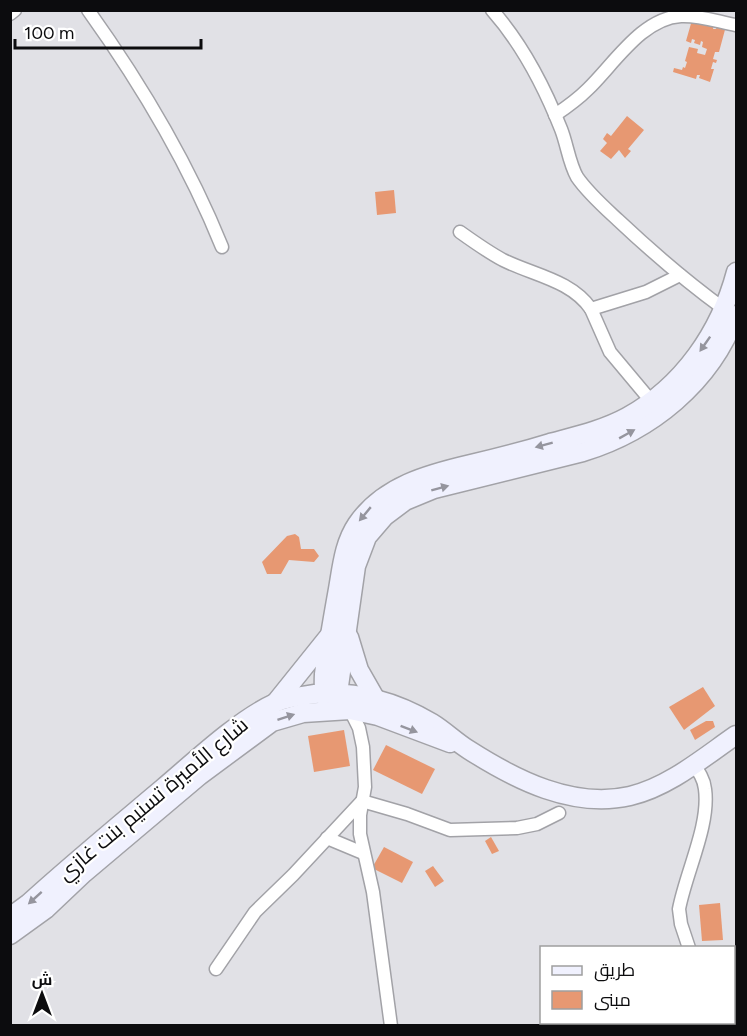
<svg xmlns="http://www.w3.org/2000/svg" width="747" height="1036" viewBox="0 0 747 1036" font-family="Figtree,Cairo,sans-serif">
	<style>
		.building { fill: #e79872 }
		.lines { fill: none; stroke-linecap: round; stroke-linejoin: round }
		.street-casing { stroke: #a2a2a7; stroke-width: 15 }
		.secondary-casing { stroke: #a2a2a7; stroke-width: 21 }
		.street { stroke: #fff; stroke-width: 12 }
		.secondary { stroke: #f0f1fe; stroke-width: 18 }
		.oneway { fill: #95959e }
		.labels { text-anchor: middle; stroke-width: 4.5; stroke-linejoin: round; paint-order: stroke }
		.street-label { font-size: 21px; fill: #0c0c0e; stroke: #fff }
	</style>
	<rect width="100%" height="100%" fill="#e1e1e6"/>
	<g class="building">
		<polygon points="692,20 714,25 713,29 716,29 718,23 726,26 719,52 715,52 713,59 717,60 716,63 713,62 711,69 714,69 710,82 699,78 700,75 697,75 696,79 673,72 674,68 682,70 683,67 685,68 687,62 685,61 689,47 698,49 697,53 705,55 707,49 702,47 703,42 701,41 700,45 694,43 695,40 692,39 691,43 686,41"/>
		<polygon points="627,116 644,130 628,149 631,151 625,158 619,150 611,159 600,151 607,143 603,139 607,133 611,136"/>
		<polygon points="394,190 396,213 377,215 375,192"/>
		<polygon points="295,534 299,537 301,549 314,549 319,556 314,562 289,560 281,574 267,574 262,562 287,536"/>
		<polygon points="703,687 715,706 684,730 669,707"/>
		<polygon points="706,721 713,721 715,727 695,740 690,730"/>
		<polygon points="344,730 350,766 314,772 308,736"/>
		<polygon points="386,745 435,769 422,794 373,770"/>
		<polygon points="491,837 499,851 492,854 485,841"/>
		<polygon points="384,847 413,862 402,883 372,868"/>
		<polygon points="433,866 444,881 435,887 425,871"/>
		<polygon points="720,903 723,940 702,941 699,905"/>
	</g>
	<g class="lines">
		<g class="street-casing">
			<g id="street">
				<path d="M88 10C141 84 188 163 222 247"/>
				<path d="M492 10C523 45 544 86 561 129 567 144 569 163 577 177 588 193 604 207 618 220 652 252 687 282 724 309"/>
				<polyline points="10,14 15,10"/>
				<path d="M555 115C567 107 578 99 588 89 614 64 642 18 681 16 699 15 719 22 736 25"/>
				<path d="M460 232C474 242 488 252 503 260 533 275 571 280 591 309"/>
				<polyline points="651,401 610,352 591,309 646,292 680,275"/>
				<polyline points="350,710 359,728 363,747 365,787 360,815 360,834 373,892 391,1026"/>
				<polyline points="327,838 363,853"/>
				<path d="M689 948 681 924 679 909C686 872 710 825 705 789 704 779 699 772 693 764"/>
				<polyline points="216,969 255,912 293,875 362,801 407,814 450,830 517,828 537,824 559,813"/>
				<polyline points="734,983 736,982"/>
			</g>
		</g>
		<g class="secondary-casing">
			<g id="secondary">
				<polyline points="349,637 359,670 375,698"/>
				<polyline points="276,702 329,636"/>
				<path d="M332 703 338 693 356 566 367 537 385 516 405 501 434 489 583 452C651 431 711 383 736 315"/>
				<path d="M350 710C324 709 323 696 324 674 328 645 333 617 338 589 342 566 344 543 357 524 383 486 428 474 471 464 497 458 524 451 550 443 576 436 603 430 627 417 683 386 720 332 736 272"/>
				<path d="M10 917 29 903C73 863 118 826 163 788 195 761 238 720 275 703 287 697 302 696 315 694 356 690 397 702 432 723 445 731 456 742 469 750 516 780 573 809 630 796 669 787 704 757 736 735"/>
				<polyline points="10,935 46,909 84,873 199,776 272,722 303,713 350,710 378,716 450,743"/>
			</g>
		</g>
		<use href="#street" class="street"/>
		<use href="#secondary" class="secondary"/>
	</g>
	<defs><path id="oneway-solid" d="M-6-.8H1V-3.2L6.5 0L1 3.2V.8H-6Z" transform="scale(1.5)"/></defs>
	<g class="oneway">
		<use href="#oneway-solid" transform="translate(705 344) rotate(125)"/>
		<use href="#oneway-solid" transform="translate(627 434) rotate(-29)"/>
		<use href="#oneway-solid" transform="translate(544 445) rotate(165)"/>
		<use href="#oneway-solid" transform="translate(440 488) rotate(-15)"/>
		<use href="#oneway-solid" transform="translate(365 514) rotate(130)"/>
		<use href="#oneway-solid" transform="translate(286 717) rotate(-18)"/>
		<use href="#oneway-solid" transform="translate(409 729) rotate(21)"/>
		<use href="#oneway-solid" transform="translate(35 898) rotate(138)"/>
	</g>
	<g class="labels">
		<g class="street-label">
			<text transform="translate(153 799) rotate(-40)" y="7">شارع الأميرة تسنيم بنت غازي</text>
		</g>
	</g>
	<rect width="747" height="1036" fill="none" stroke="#0c0c0e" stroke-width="24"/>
	<rect x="540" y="946" width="195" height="78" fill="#ffffff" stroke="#9e9e9f" stroke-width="1.5"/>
	<rect x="552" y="966" width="30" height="9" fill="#f0f1fe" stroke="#9e9e9f" stroke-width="1.5"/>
	<text x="594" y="976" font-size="18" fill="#0c0c0e">طريق</text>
	<rect x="552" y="991" width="30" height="18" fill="#e79872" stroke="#9e9e9f" stroke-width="1.5"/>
	<text x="594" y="1006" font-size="18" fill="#0c0c0e">مبنى</text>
	<g transform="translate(42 994)" stroke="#ffffff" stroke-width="4.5" paint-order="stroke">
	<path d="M0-4.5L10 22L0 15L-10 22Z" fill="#0c0c0e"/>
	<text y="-9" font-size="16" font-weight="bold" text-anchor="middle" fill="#0c0c0e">ش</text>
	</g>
	<path d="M15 39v9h186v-9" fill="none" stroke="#0c0c0e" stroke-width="3"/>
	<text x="24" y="39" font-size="18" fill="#0c0c0e" stroke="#ffffff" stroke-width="4.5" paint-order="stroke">100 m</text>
</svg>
